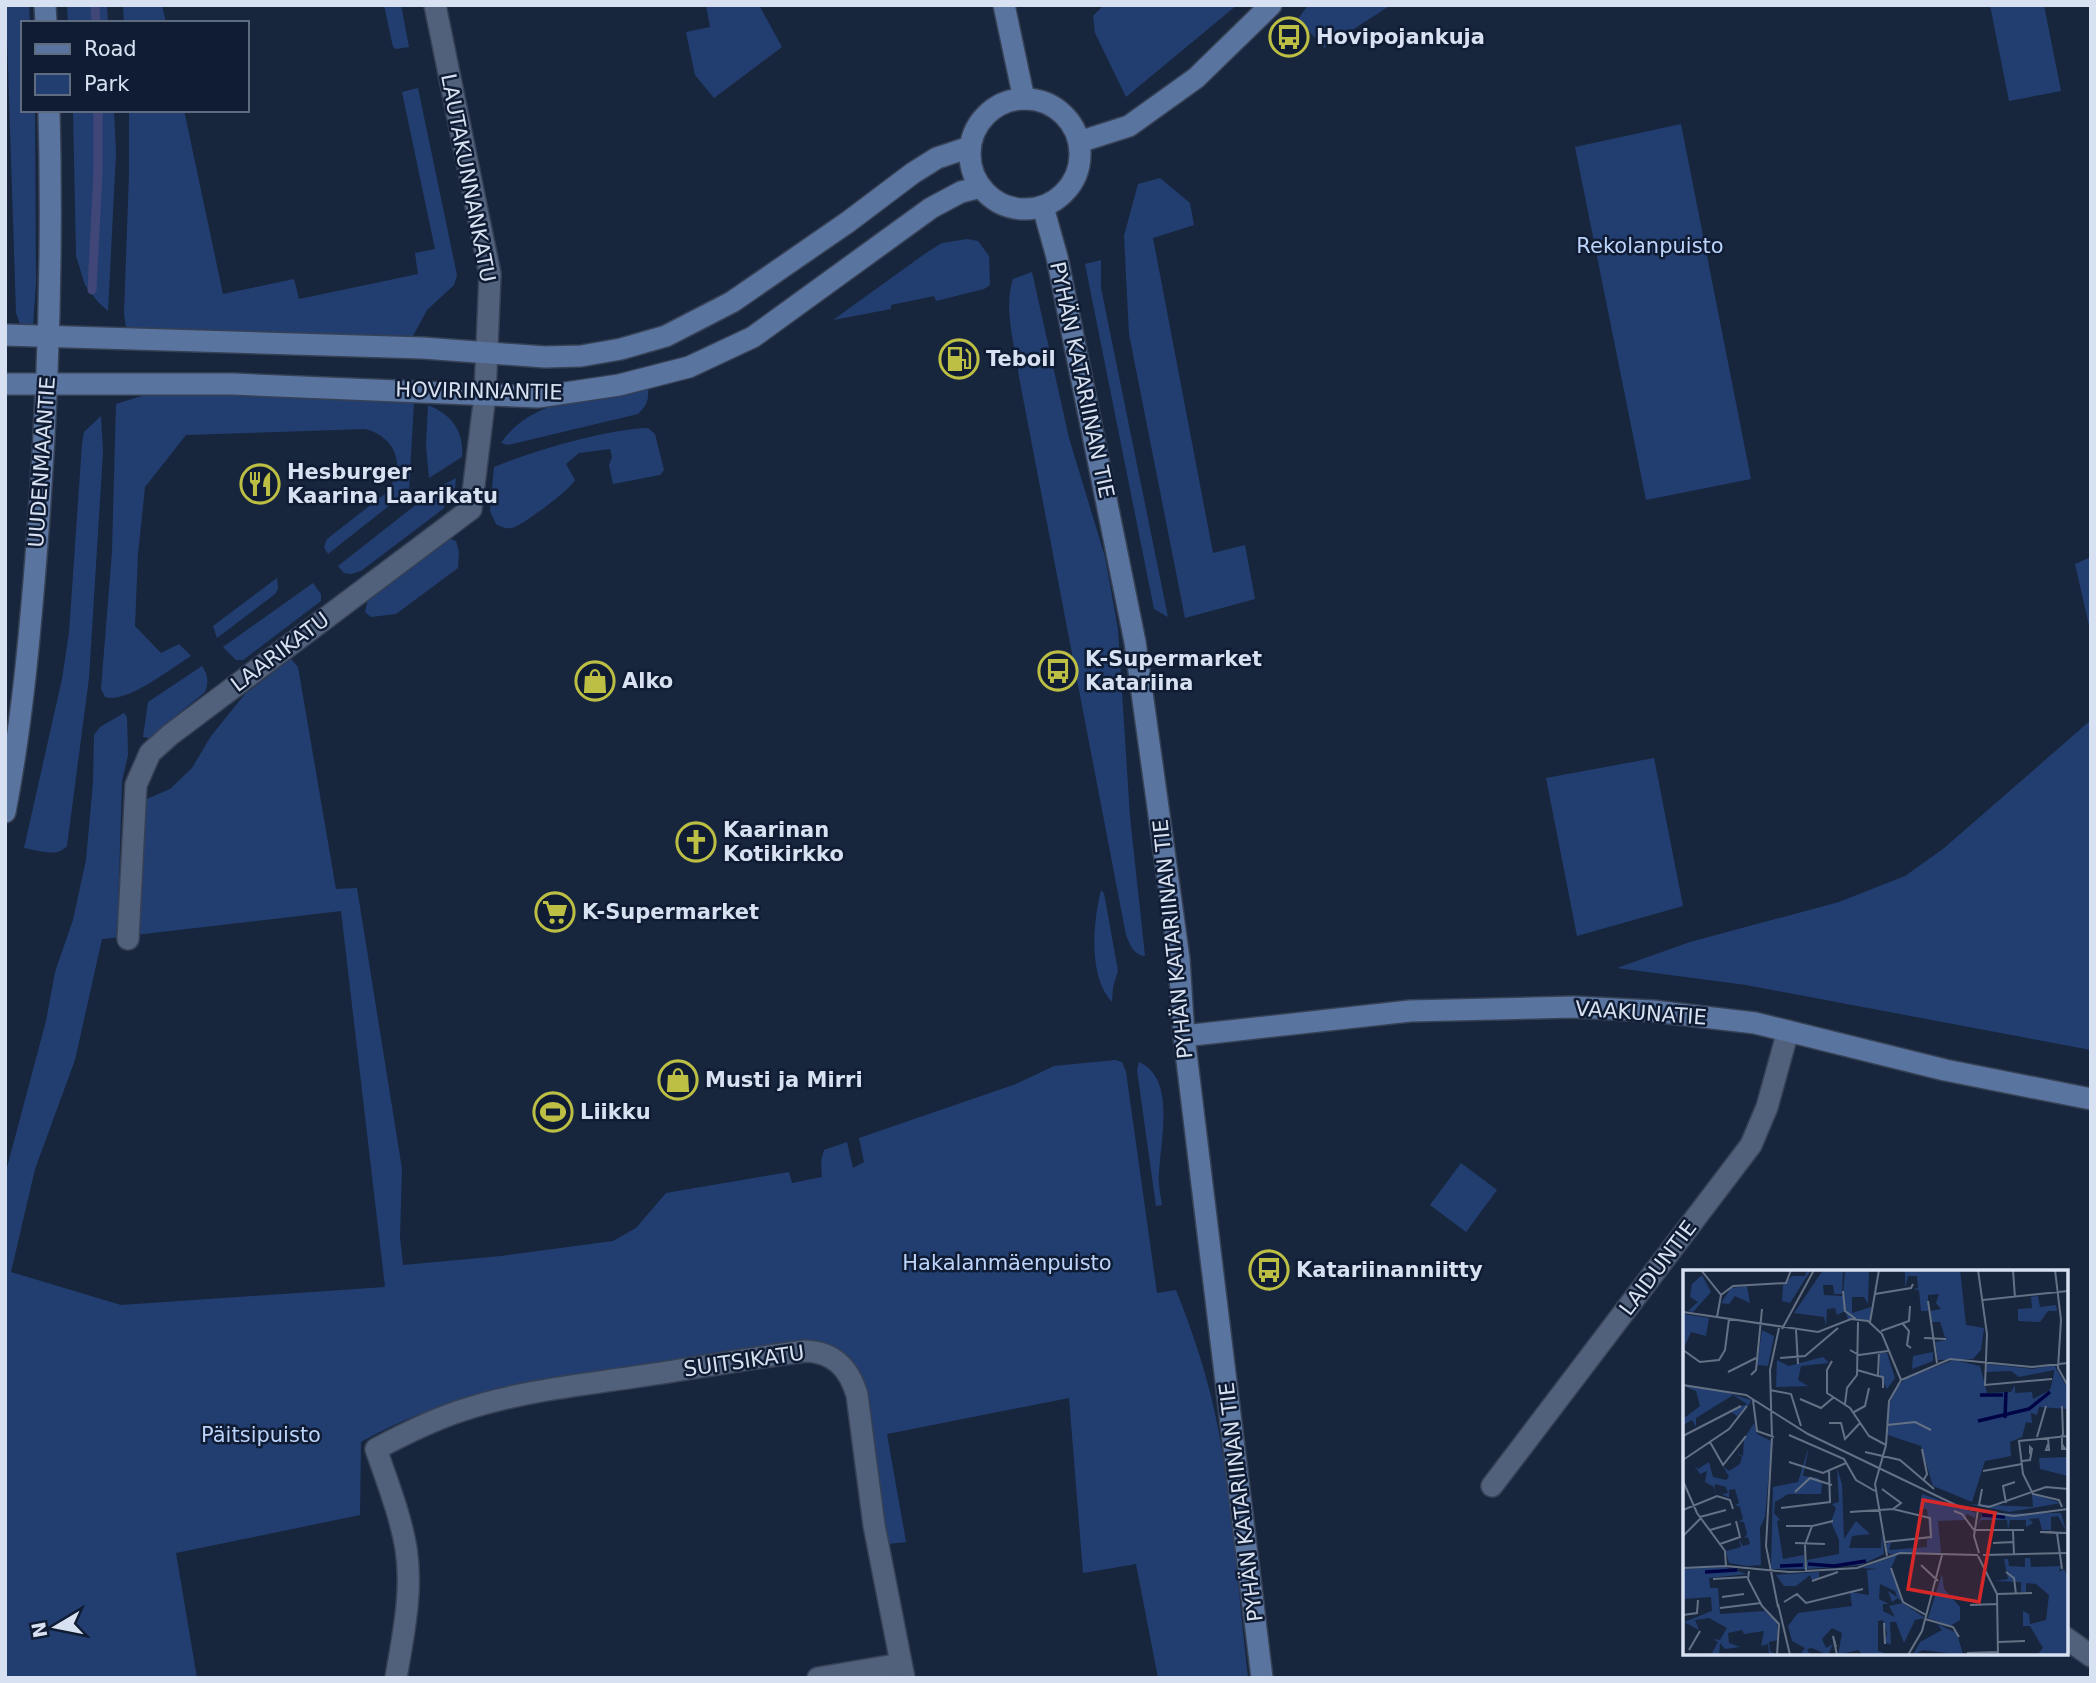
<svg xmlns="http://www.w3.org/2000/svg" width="2096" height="1683" viewBox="0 0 2096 1683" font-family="'DejaVu Sans',sans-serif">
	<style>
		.green { fill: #223e70 }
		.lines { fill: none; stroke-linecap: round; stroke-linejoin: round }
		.stream { stroke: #404678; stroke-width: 9 }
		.street-casing { stroke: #374155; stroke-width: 24 }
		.secondary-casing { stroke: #374155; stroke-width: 24 }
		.street { stroke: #51617c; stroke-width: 21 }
		.secondary { stroke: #5a74a0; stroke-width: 21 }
		.labels { text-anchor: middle; stroke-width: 5; stroke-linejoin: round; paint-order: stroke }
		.poi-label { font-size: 21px; font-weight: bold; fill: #d7e1f1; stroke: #0f1c33; text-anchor: start }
		.street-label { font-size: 21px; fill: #d7e1f1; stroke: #0f1c33 }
		.park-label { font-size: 21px; fill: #bcd3fa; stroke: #0f1c33 }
		.inset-river { fill: none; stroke: #000344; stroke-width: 3.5 }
		.inset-road { fill: none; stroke: #647185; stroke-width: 2 }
		.view { fill: #d62828; fill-opacity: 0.15; stroke: #d62828; stroke-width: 3.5 }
		.inset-edge { fill: none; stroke: #d7e1f1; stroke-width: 3.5 }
	</style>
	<rect width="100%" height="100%" fill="#18263d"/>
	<g class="green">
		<polygon points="6,5 29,5 30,23 23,23 23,110 35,110 36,282 33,327 26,330 20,324 16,313"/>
		<polygon points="67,5 107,5 108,23 68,23"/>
		<polygon points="123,5 162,5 166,23 124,23"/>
		<polygon points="384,5 401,5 409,47 396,49 393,47"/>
		<polygon points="706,5 759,5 782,47 714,98 695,75 686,32 710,27"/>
		<polygon points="1104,5 1237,5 1126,97 1095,33 1093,16"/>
		<polygon points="1308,5 1391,5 1324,48 1298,19"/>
		<polygon points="1990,5 2044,5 2061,91 2009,101"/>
		<polygon points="418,88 457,275 454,285 427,310 413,336 157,332 126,327 124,314 129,174 129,110 184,110 223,294 294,279 299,299 418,274 415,253 435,249 402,92"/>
		<polygon points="73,110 114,110 116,153 108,311 98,302 85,285 76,256"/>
		<polygon points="1681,124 1751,479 1646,500 1575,147"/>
		<polygon points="1160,178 1190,203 1194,225 1153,238 1213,553 1245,545 1255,599 1185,618 1129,334 1124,236 1138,184"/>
		<polygon points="967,239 978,241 989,256 990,285 984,289 936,301 934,296 891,305 891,309 833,320 926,253 942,243"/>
		<polygon points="1101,260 1101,288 1168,617 1154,609 1085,264"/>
		<path d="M1032 272 1069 438 1105 557 1118 629 1130 817 1145 956C1133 955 1130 944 1126 935L1019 377C1015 346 1003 308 1013 279Z"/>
		<path d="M648 387C649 400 647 405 638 414L508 445 501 443C532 397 597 396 648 387Z"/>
		<path d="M226 392 414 402 409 490 328 554 324 547 327 539 386 493C407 468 397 437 365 429L186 435 145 487 138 554 135 626 161 653 179 644 191 656C171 668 127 704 105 697L101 689 112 552 116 404 145 395Z"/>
		<path d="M428 405C452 415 464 431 462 457L429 478 426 446Z"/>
		<path d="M101 416 103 452 89 678 67 846C57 858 38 850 24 848L62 679 69 633 82 444 84 432Z"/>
		<path d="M648 428 655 434 664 470 660 475 613 484 609 465 612 457 610 449 579 453 566 464 575 480C570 490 523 525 512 528 506 529 501 527 496 524L490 511 494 467C533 451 606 429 648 428Z"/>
		<polygon points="456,478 455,488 443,509 361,571 351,574 344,573 338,566 436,489"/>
		<polygon points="451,539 456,541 459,552 458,568 396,614 371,617 365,612 368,599 445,540"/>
		<polygon points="2091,557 2091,634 2075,564"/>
		<polygon points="277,578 278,589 275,594 217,638 213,626"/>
		<polygon points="313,583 321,594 321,601 243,660 236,660 223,647"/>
		<path d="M291 659 298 667 336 889 357 888 402 1169 400 1237 403 1265 501 1256 613 1241 636 1228 666 1193 789 1172 792 1183 822 1177 821 1161 824 1150 847 1142 853 1168 864 1162 859 1138 1016 1084 1054 1066 1115 1060 1122 1062 1126 1072 1157 1293 1176 1290C1190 1325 1202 1360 1211 1396 1233 1487 1237 1585 1248 1678H1158L1136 1564 1083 1573 1069 1398 887 1434 906 1542 888 1544 860 1379 850 1357 825 1343H814L483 1394C440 1405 400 1420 361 1442L360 1515 176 1553 197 1678H5V1175L46 1021 55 972 73 920 86 860 93 782 94 735 100 727 124 713 127 717 128 755 122 781 118 911 121 937 102 939 75 1060 35 1169 11 1272 121 1305 385 1287 341 911 135 935 142 801 170 789 192 768 211 736 245 694Z"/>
		<path d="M202 666C208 675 209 682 205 692L149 738 143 737 148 702Z"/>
		<polygon points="2091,720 2091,1050 1746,985 1617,968 1690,942 1839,902 1905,876 1943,849"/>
		<polygon points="1654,758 1683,906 1577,936 1546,778"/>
		<path d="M1101 890 1104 893 1118 971 1113 987 1112 1002C1088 976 1093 923 1101 890Z"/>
		<path d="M1139 1062C1179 1080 1158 1148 1159 1183 1159 1190 1161 1197 1162 1205L1156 1206 1137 1070Z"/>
		<polygon points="1461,1163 1497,1190 1466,1232 1430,1205"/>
	</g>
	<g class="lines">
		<g class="stream">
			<polyline points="95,5 96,23"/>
			<polyline points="92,290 98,172 98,110"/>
		</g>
		<g class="street-casing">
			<g id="street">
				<polyline points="128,939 136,785 150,753 170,735 471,509 485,395 490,274 435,5"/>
				<polyline points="1492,1486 1751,1145 1767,1107 1788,1031"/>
				<polyline points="2066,1638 2091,1656"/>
				<path d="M396 1678C403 1635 413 1592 406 1548 400 1514 387 1481 376 1449 404 1434 432 1420 463 1410 520 1391 582 1385 641 1376 696 1368 750 1358 805 1351 834 1352 849 1368 857 1395L874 1525 904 1678"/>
				<polyline points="818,1678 901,1664"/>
			</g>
		</g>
		<g class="secondary-casing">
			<g id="secondary">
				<polyline points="45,5 46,23"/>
				<polyline points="1004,5 1024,99"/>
				<circle cx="1025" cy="154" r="55"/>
				<polyline points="1079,142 1129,126 1196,78 1271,5"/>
				<polyline points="1043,207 1057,257 1135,642 1179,959 1184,1036 1262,1678"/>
				<polyline points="5,335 423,348 545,357 581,356 621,349 666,336 732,302 848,222 913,173 937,158 970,147"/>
				<polyline points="5,384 233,384 538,397 619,385 689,367 753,337 931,208 961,192 981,187"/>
				<path d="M5 812C22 724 30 634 37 544 48 399 53 255 49 110"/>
				<polyline points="1184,1036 1410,1011 1574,1007 1653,1011 1755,1023 1945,1070 2091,1099"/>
			</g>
		</g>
		<use href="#street" class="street"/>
		<use href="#secondary" class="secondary"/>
	</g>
	<defs>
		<g id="bus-ring" transform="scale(2.0125)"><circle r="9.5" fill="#0f1c33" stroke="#bcbf44" stroke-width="1.5"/><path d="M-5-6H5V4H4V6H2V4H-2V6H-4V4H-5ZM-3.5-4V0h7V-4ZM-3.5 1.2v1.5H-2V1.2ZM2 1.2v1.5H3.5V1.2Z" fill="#bcbf44"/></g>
		<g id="fuel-ring" transform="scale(2.0125)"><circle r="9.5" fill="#0f1c33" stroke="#bcbf44" stroke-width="1.5"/><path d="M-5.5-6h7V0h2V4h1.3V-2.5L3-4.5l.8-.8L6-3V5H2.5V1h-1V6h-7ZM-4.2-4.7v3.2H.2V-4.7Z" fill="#bcbf44"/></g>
		<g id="restaurant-ring" transform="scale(2.0125)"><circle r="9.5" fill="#0f1c33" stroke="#bcbf44" stroke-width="1.5"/><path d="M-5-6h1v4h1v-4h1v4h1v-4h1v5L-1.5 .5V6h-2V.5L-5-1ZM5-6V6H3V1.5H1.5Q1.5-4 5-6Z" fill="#bcbf44"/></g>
		<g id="shop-ring" transform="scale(2.0125)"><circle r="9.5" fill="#0f1c33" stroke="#bcbf44" stroke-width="1.5"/><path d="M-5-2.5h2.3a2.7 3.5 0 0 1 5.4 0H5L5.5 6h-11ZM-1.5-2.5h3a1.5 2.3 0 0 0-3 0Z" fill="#bcbf44"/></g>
		<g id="church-ring" transform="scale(2.0125)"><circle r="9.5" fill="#0f1c33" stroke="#bcbf44" stroke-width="1.5"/><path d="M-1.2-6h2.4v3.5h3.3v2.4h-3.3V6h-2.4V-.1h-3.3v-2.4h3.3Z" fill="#bcbf44"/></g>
		<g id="supermarket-ring" transform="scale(2.0125)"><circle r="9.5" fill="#0f1c33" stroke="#bcbf44" stroke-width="1.5"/><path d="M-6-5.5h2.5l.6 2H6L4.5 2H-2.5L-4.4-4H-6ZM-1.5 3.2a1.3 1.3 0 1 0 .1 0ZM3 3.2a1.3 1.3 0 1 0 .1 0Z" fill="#bcbf44"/></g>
		<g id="stadium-ring" transform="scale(2.0125)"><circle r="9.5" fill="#0f1c33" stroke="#bcbf44" stroke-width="1.5"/><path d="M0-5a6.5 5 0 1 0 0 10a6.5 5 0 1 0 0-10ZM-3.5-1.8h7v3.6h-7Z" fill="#bcbf44"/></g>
	</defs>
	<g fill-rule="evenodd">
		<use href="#bus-ring" x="1289" y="37"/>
		<use href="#fuel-ring" x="959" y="359"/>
		<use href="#restaurant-ring" x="260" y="484"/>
		<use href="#bus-ring" x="1058" y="671"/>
		<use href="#shop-ring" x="595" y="681"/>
		<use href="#church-ring" x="696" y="842"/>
		<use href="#supermarket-ring" x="555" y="912"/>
		<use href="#shop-ring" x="678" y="1080"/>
		<use href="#stadium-ring" x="553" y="1112"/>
		<use href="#bus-ring" x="1269" y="1270"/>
	</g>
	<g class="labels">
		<g class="poi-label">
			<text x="1316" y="44">Hovipojankuja</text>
			<text x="986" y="366">Teboil</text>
			<text x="287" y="479">Hesburger<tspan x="287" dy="24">Kaarina Laarikatu</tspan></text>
			<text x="1085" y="666">K-Supermarket<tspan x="1085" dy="24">Katariina</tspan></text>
			<text x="622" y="688">Alko</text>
			<text x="723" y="837">Kaarinan<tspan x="723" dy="24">Kotikirkko</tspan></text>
			<text x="582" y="919">K-Supermarket</text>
			<text x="705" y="1087">Musti ja Mirri</text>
			<text x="580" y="1119">Liikku</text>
			<text x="1296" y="1277">Katariinanniitty</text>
		</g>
		<g class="street-label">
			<text transform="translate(468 178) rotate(79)" y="7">LAUTAKUNNANKATU</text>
			<text transform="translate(1082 380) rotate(78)" y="7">PYHÄN KATARIINAN TIE</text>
			<text transform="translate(479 391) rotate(1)" y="7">HOVIRINNANTIE</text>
			<text transform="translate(42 462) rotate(-86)" y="7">UUDENMAANTIE</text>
			<text transform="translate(280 652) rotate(-37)" y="7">LAARIKATU</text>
			<text transform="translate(1173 939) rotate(-96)" y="7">PYHÄN KATARIINAN TIE</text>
			<text transform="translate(1641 1013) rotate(4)" y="7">VAAKUNATIE</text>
			<text transform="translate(1658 1268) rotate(-53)" y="7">LAIDUNTIE</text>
			<text transform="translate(744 1361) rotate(-8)" y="7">SUITSIKATU</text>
			<text transform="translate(1241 1502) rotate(-97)" y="7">PYHÄN KATARIINAN TIE</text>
		</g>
		<g class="park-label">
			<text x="1650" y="253">Rekolanpuisto</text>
			<text x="1007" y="1270">Hakalanmäenpuisto</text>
			<text x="261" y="1442">Päitsipuisto</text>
		</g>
	</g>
	<g transform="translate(1683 1270)">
		<rect width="385" height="385" fill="#18263d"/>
		<path d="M124 0H128L107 33 99 31 100 15 109 6H122ZM140 0H160L159 24H151L150 15H140L141 25 160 26 162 0H186L185 34 181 27H169V43L188 37 187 50 165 49 162 41 154 45 152 38 144 39 143 56 141 47 111 43ZM222 0H277L283 55 301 58 298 80 290 89 255 90 252 72 263 70 257 52H249L247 41 258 39 253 33 256 24 245 25V41H238L236 20 230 19 235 18 234 6H225L222 18ZM19 5 28 22 10 42 5 41 15 32 7 27 9 14ZM64 16 67 33 52 26 46 34 38 33 48 18ZM355 26 357 37 373 35 374 41H365L357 52 335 51V39L349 38 348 27ZM0 44 26 48 23 66 8 62 1 78ZM79 60 91 66 85 96 74 95ZM250 82V91L229 99 230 86ZM197 83H204L212 108 204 119 197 106ZM140 87 146 93 118 96 115 110 125 116 93 117 94 90 106 96ZM271 90 297 96 304 123 328 122 332 115V123L349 122 350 129 367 120 371 104V100L336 107 328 101 303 102 304 94 350 99 371 95 385 119V139L356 137 354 145 348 143 349 153 343 152 339 167 327 172 328 186 302 191 289 232 250 216 238 176 205 165 206 135 214 117 223 108ZM0 116 38 121 68 130 67 133 54 146 47 141 64 134 50 125 13 148V157L9 150 0 155V149L17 136 13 121ZM71 153 74 164 88 171V179L82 247 77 258 78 295 64 296 46 293 43 281 58 277 56 269 60 276 67 274 65 267 61 268 64 264 61 252 56 251 60 249 57 237 52 235 56 233 52 219 46 220V228L39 224 45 223 43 217 32 214 31 225V217L22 212 24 201 17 204 11 195 15 199 26 192 30 207 43 210 46 207 40 196 46 201 57 194 59 187 53 183 60 186 61 169ZM126 176 120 206 135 208 139 214 138 224H105L92 232 91 243 97 250 94 251 100 289 121 285 122 299H88L90 217 115 212ZM385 187V206L357 199 356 188ZM154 198 159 214 161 269 173 251 187 264 169 266 166 278H198L199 263 201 284 178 295 124 299V290L156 284V270L148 252 153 238 149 234 156 232ZM239 224 293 243 290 256 292 248 284 244 281 250 255 251 258 283 207 284 204 282 203 274 208 272 206 280 244 277V270H240L247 269 244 239H236ZM349 224 378 233 326 242 287 234 350 237ZM378 243 383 261 375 246 368 247V260H359L356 248 346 249 350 253 343 257V250H327L325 259 324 250H298L294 258 299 244ZM214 285 208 298 219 332 215 328 209 332 205 321 214 327 212 321 197 314 196 329 206 334H200V341L212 347 206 336 220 333 242 348 232 350 221 373 213 352H207L208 374 202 373 204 363 200 350 195 351V381L208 385H180L175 380 155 385 159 363 149 358 139 369 143 378 150 374 145 385 129 378 124 379 127 385H117L122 378 109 371 105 356 115 343 169 336 167 322 186 325 184 300 196 299 179 298ZM342 288H347L348 297 378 296 376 302 381 299 384 305 385 385H354L360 378 347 356H340V341L346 344 347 354 363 350 366 325 353 314 343 313V322H338V312L312 311 325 309 321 289H325L326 296 342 297ZM41 297 64 304 26 308 27 318H35L37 344 82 341 94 352 95 370 86 372 87 381 93 385 86 384 85 374 78 376 81 361 61 364 59 360 45 363 46 373 57 377 42 379 37 373 36 385H28L35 372 30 369 37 370 44 358 26 348 12 350 16 360 1 352 29 341 28 327 0 329V299ZM136 302V308L129 310 127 305 113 316H101L93 305ZM259 304 261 319 277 337V350L267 356 245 348ZM254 354 274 363 280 385 240 380 230 385 237 372 259 360Z" fill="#223e70"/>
		<path class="inset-river" d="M297 125H320M322 148 323 122M295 151 346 139 367 122M299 245 322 247M125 294 151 296 183 291M97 296 120 295M22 302 54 300"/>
		<path class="inset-road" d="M18 0 38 25 34 47M295 0 304 64 302 115 369 109M330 0 332 28M372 0 378 50 375 98 385 116M160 21 162 41 173 49M192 24 228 18 230 14M38 25 50 16 103 13 108 0M300 30 385 21M245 31 254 93M0 42 135 62 168 49 185 51 199 64 218 110M187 52 196 0M220 54 226 61 224 75 228 78M99 59 131 0M113 60 115 94M198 61 226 51 227 36M241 68 263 69M0 80 17 92 36 90 42 80 46 49M167 80 176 85 205 81M196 82 195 106 200 107V118M97 88 122 86 155 58M149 91 144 100V123L167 138 186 166 203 175M174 100 195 106M45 102 73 88M68 105 73 100 79 39M0 115 63 125 125 164 279 238 331 246 385 239M87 120 108 124 118 156M117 129 138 138 151 127M70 130 74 161 91 167M162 134 164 118 174 105 175 52M379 136 380 164 379 166V179H382L379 174M171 142 182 136 186 118M146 153H158L162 169 177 153M204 155 232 152 248 160M106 165 161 189 173 210 192 221M0 166 58 136M354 167 363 136M365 167 366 180H363L365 174M89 168 83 276 95 337M89 168 87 100 96 58M27 172 40 195 63 166M239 179 244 204 240 211M182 182 217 190 251 219M0 190 46 159 64 136M339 191 347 190 349 179 347 177V184M106 192 140 203 163 193M300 201 339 194M0 211 14 243 42 281 43 296M299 219 296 235 306 237 363 217 385 219M112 222 127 208 149 215M323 233 320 216 332 212M379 237 376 230 350 224 340 204 336 171 385 166M98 238 147 232 146 201M0 240 34 226 47 230 50 239M295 240 291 266 296 283M271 241 279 244 291 260M167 242 210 239 218 233 199 219M17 247 43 240M103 256H129M27 260 48 254M291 260H341M330 261 331 285M374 263 357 262 385 263M374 263 379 299M0 266 18 248M202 272 248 267 247 248 210 239M112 273 142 274M310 273 331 272M37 274 57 267 53 251M300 285 385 283M204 286 192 214 203 175 206 131 218 110 267 89 349 97 385 93M295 286 314 324 315 385M238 295 255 311M0 298 43 296 106 302 174 298 217 283 295 285M208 298 220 332 243 345M66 301 65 309 79 336 96 354 94 385M123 301 122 275 129 256 150 251M323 302 331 308 333 324M30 309 64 307M129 311 155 302M314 324 349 323M39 327 61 324M101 332 114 324 123 333 180 319M95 334 107 385M287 335 314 334M37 338 78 333M0 345 14 343 15 330M242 349 270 357 276 367M201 353 202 374M315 372 342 371M153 377 150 366 154 385M6 380 17 361M284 383 315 382M225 385 239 361 259 285"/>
		<path class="view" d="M240 230 312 243 296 332 225 319Z"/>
		<rect width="385" height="385" class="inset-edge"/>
	</g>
	<rect width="2096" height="1683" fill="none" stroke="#d7e1f1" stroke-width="14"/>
	<rect x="21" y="21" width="228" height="91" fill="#0f1c33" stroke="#5f6b7f" stroke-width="2"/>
	<rect x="35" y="44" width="35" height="10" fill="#5a74a0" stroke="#5f6b7f" stroke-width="2"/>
	<text x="84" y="56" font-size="21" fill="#d7e1f1">Road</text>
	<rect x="35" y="74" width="35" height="21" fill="#223e70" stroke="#5f6b7f" stroke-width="2"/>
	<text x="84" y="91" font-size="21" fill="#d7e1f1">Park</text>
	<g transform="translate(56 1627) rotate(260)" stroke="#0f1c33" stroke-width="5" paint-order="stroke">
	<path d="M0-5L12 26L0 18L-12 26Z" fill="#d7e1f1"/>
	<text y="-10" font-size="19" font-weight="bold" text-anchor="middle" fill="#d7e1f1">N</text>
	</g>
</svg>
